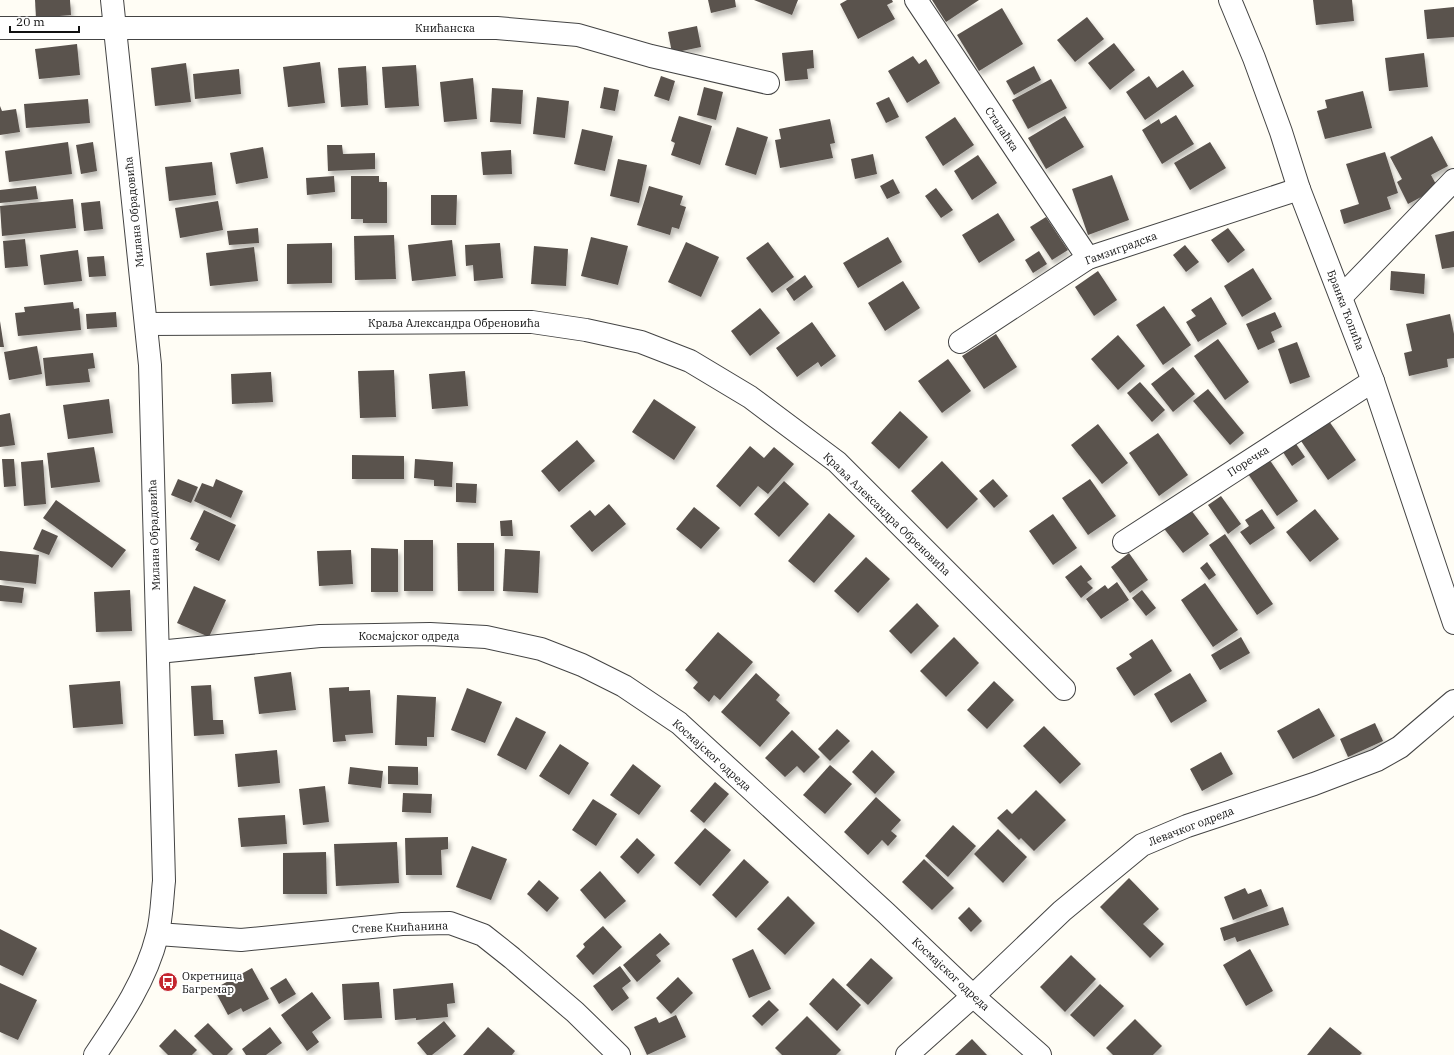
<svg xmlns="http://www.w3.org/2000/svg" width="1454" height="1055" viewBox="0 0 1454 1055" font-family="'IBM Plex Serif',serif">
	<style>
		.building { fill: #5a524d; filter: url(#shadow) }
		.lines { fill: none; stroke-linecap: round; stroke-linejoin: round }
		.street-casing { stroke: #444; stroke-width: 24 }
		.street { stroke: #fff; stroke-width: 22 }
		.labels { text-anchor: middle; stroke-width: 4; stroke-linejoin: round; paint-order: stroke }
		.street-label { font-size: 11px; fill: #111; stroke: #fff }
		.poi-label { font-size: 11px; fill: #111; stroke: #fff; text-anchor: start }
	</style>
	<defs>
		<filter id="shadow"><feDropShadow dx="2.5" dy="4.5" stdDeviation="2" flood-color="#0004"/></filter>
	</defs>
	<rect width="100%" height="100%" fill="#fffdf5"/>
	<g class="building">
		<polygon points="35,0 70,0 71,15 36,18"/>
		<polygon points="708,0 735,0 736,7 711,13"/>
		<polygon points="754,0 798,0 792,15"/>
		<polygon points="847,0 892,0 893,2 887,5 895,19 858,39 840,4"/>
		<polygon points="932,0 979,0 946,22"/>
		<polygon points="1313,0 1352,0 1354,21 1316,25"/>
		<polygon points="1454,7 1454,37 1427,39 1424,10"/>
		<polygon points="1002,8 1023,44 979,71 957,35"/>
		<polygon points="1087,17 1104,39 1075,62 1057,40"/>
		<polygon points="697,26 701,47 672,53 668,32"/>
		<polygon points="1114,43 1135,70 1110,90 1088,63"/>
		<polygon points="77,44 80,75 39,79 35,49"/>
		<polygon points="813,50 814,68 807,69 808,79 785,81 782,53"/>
		<polygon points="1424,53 1428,87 1389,91 1385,58"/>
		<polygon points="913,56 919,64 926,59 940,83 907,103 888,71"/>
		<polygon points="320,62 325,103 288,107 283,67"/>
		<polygon points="186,63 191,102 155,106 151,68"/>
		<polygon points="416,65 419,106 385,108 382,67"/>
		<polygon points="366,66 368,105 341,107 338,68"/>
		<polygon points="1034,66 1041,80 1014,95 1006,81"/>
		<polygon points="239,69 241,94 195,99 193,74"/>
		<polygon points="1183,70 1194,86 1145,120 1126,92 1149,76 1157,88"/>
		<polygon points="661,76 675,81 669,101 654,96"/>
		<polygon points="473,78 477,119 444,122 440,82"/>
		<polygon points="1051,79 1067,108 1028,129 1012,100"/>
		<polygon points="604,87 619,90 615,111 600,108"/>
		<polygon points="704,87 723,92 716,120 697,115"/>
		<polygon points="492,88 523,90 521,124 490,122"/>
		<polygon points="1363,91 1372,128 1325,139 1317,111 1327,108 1325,100"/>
		<polygon points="537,97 569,101 565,138 533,134"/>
		<polygon points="889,97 899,117 886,123 876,103"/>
		<polygon points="88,99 90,123 26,128 24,104"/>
		<polygon points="0,106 2,111 16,109 20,132 0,135"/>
		<polygon points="1176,115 1194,144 1162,164 1142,130 1159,119 1161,124"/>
		<polygon points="679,116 712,126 700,165 671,155 675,143 671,141"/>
		<polygon points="1065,116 1084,147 1046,169 1028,138"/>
		<polygon points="955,117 974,145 943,166 925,137"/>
		<polygon points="830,119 835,143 830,144 833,158 780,168 775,140 781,139 779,129"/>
		<polygon points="737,127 768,137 756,175 725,165"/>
		<polygon points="582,129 613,136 605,171 574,164"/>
		<polygon points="1432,136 1448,166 1431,175 1438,188 1408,204 1397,182 1402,179 1390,157"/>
		<polygon points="68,142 72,174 9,182 5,151"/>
		<polygon points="93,142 97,171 81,174 76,145"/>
		<polygon points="1210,142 1226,168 1190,190 1174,163"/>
		<polygon points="327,145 342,145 343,154 375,153 375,169 328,171"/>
		<polygon points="263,147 268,178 236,184 230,153"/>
		<polygon points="511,150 512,174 483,175 481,152"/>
		<polygon points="1385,152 1398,193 1387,197 1391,209 1344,224 1340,210 1359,204 1346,164"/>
		<polygon points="873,154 877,174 855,179 851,159"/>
		<polygon points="978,155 997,183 972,200 954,171"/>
		<polygon points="618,159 647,165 639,203 610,196"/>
		<polygon points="212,162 216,195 169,201 165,167"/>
		<polygon points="1112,175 1129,220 1088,235 1072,189"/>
		<polygon points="334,176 335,192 307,195 306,178"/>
		<polygon points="351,176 379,176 379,182 387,182 387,223 363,223 363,219 351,219"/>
		<polygon points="893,179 900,193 887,199 880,186"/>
		<polygon points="36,186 38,199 0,203 0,190"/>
		<polygon points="649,186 683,196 680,205 686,207 679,229 672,227 670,235 637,225"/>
		<polygon points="936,188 953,210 941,218 925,196"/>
		<polygon points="431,195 457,195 456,225 431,225"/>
		<polygon points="73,199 76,228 2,236 0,206"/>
		<polygon points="100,201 103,229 84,231 81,203"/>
		<polygon points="218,201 223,230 180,238 175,208"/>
		<polygon points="998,213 1015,240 979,263 962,235"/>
		<polygon points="1046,217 1068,250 1052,260 1030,227"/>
		<polygon points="258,228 259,243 229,245 227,231"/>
		<polygon points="1228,228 1245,250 1228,263 1211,240"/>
		<polygon points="1454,231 1454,267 1442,269 1435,235"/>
		<polygon points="394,235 396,279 355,280 354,236"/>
		<polygon points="591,237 628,246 618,285 581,276"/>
		<polygon points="888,237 902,262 858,288 843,263"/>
		<polygon points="25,239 28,266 5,268 3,241"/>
		<polygon points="452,240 456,276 412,281 408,245"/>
		<polygon points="686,242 719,257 701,297 668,282"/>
		<polygon points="768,242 794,277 772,293 746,258"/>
		<polygon points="332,243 332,283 287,284 287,244"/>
		<polygon points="500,243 503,278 474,281 473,265 466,266 465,245"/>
		<polygon points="1185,245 1199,262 1186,272 1173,255"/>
		<polygon points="534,246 568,249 566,286 531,284"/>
		<polygon points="254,247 258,281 210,286 206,253"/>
		<polygon points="78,250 82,281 44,285 40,255"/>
		<polygon points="1039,251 1047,264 1033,273 1025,260"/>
		<polygon points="104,256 106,276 89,277 87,257"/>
		<polygon points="1253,268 1272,299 1242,317 1224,286"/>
		<polygon points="1098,271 1117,300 1094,316 1075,287"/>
		<polygon points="1391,271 1425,274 1424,294 1390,290"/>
		<polygon points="805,275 813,287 794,301 786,289"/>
		<polygon points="903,281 920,308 885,331 868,303"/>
		<polygon points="1211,297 1227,324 1198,342 1186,322 1196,316 1191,310"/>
		<polygon points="73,302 74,309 79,308 81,330 18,336 15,313 25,312 24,307"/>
		<polygon points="1164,306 1191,345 1163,365 1136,325"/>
		<polygon points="760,308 780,333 750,356 731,331"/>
		<polygon points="116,312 117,327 87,329 86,314"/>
		<polygon points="1275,312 1282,327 1271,332 1275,342 1258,350 1246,324"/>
		<polygon points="1450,314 1454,334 1454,358 1447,359 1448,367 1409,376 1404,353 1412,351 1406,324"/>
		<polygon points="0,321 4,347 0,347"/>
		<polygon points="812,322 836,356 821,367 818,362 797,377 776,348"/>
		<polygon points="996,334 1017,367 984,389 962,356"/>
		<polygon points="1118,335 1145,366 1118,390 1091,359"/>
		<polygon points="1218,339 1249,382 1225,400 1194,356"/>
		<polygon points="1297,342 1310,377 1290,384 1278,349"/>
		<polygon points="37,346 42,374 9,380 4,352"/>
		<polygon points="93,353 95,368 88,369 90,382 46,386 43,358"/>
		<polygon points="948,359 971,391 942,413 918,381"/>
		<polygon points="1173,367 1195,394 1173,412 1151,384"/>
		<polygon points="394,370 396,417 360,418 358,371"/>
		<polygon points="465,371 468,406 432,409 429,374"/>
		<polygon points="271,372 273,402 232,404 231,374"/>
		<polygon points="1140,382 1165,410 1152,422 1127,393"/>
		<polygon points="1208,389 1244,433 1230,445 1193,401"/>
		<polygon points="109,399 113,433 68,439 63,405"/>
		<polygon points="654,399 696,427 674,460 632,432"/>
		<polygon points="900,411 928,437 899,469 871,443"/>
		<polygon points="10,413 15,445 0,447 0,415"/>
		<polygon points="1329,421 1356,460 1328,480 1301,441"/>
		<polygon points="1098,424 1128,463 1102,484 1071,445"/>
		<polygon points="1158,433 1188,475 1159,496 1129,453"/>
		<polygon points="577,440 595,461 559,492 541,471"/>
		<polygon points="1294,441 1305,457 1292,466 1281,449"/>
		<polygon points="750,446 764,458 774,447 794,464 768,494 758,486 740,507 716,486"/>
		<polygon points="94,447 100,482 51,488 47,453"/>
		<polygon points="352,455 404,456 404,479 352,479"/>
		<polygon points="1267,456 1298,501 1277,516 1246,471"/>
		<polygon points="2,459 14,459 16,486 4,487"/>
		<polygon points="415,459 453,462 452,487 434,486 434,480 414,478"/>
		<polygon points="43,460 46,504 24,506 21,462"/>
		<polygon points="942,461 978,499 947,529 911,491"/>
		<polygon points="178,479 198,487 191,503 171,495"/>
		<polygon points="216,479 243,491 231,518 194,501 202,483 213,487"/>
		<polygon points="993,479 1008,496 994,508 979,491"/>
		<polygon points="1090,479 1116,516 1088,535 1062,498"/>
		<polygon points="784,481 809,504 779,537 754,514"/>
		<polygon points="456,483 477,484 476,503 456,502"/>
		<polygon points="1221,496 1241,524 1228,534 1208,505"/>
		<polygon points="56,500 126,550 112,568 43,518"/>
		<polygon points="609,504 626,524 592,552 570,526 590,510 595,516"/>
		<polygon points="1188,506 1209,534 1183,553 1162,526"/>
		<polygon points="694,507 720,528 701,549 676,529"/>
		<polygon points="1262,509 1275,528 1250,545 1240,532 1249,526 1245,520"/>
		<polygon points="1315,509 1339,539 1310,562 1286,532"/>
		<polygon points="204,510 236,525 219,561 195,550 199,543 190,539"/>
		<polygon points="829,513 855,536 814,583 788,561"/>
		<polygon points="1053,514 1077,548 1053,565 1029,531"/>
		<polygon points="512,520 513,536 501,536 500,521"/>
		<polygon points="42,529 58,536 49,555 33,549"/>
		<polygon points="1225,534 1273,604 1257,615 1209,545"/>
		<rect x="404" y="540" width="29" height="51"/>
		<polygon points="457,543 494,543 494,591 458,591"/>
		<polygon points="371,548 398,549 398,592 371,592"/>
		<polygon points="505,549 540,551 538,593 503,591"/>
		<polygon points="351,550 353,584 319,586 317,551"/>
		<polygon points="0,551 39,555 36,584 0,580"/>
		<polygon points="1129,553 1148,580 1130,593 1111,567"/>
		<polygon points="866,557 890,579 858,613 834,591"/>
		<polygon points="1207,562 1216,575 1209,580 1200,568"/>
		<polygon points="1081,565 1092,579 1087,582 1093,588 1081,598 1065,577"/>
		<polygon points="1117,582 1129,600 1101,619 1086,599 1105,585 1108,589"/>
		<polygon points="1205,583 1238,630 1213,647 1181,600"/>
		<polygon points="0,585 24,588 22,603 0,601"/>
		<polygon points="194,586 226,600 209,637 177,623"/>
		<polygon points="130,590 132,631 96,632 94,592"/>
		<polygon points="1142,590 1156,608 1146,616 1132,598"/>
		<polygon points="917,603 939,626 911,654 889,631"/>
		<polygon points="718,632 753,662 720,700 714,695 709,702 693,688 698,682 685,670"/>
		<polygon points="954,637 979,663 946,697 920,671"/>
		<polygon points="1241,637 1250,653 1220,670 1211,655"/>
		<polygon points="1152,639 1172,671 1134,696 1116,668 1132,658 1129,654"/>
		<polygon points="291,672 296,710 259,714 254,677"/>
		<polygon points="756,673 780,695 776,700 790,713 760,747 721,712"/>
		<polygon points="1190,673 1207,701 1171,723 1154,694"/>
		<polygon points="120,681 123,724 73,728 69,685"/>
		<polygon points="994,681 1014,700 987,729 967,710"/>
		<polygon points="211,685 213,720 223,720 224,734 194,736 191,686"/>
		<polygon points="349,687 349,691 370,690 373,733 345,735 346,741 333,742 329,688"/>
		<polygon points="467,688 502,702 485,743 451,730"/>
		<polygon points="397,695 436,697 434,737 427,737 427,746 395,745"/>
		<polygon points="1319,708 1335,736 1293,759 1277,731"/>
		<polygon points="516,717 546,732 526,770 497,755"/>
		<polygon points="1375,723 1383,741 1348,757 1340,739"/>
		<polygon points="1044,726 1081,764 1060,784 1023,746"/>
		<polygon points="837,729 850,741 830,761 818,749"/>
		<polygon points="792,730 820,757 804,773 797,766 785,777 765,758"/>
		<polygon points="560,744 589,763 569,795 539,776"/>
		<polygon points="277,750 280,783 238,787 235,754"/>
		<polygon points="872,750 895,772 875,794 852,772"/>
		<polygon points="1221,752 1233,774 1202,791 1190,769"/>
		<polygon points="633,764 661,786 639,815 610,795"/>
		<polygon points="830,765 852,784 825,814 803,795"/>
		<polygon points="388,766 418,767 418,785 388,784"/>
		<polygon points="350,767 383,771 381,788 348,784"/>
		<polygon points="715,782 729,794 704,823 690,811"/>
		<polygon points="325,786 329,822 303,825 299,789"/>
		<polygon points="1036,790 1066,820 1034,851 1021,838 1019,840 997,818 1007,809 1012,814"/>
		<polygon points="403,793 432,794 431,813 402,812"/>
		<polygon points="876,797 901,820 891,831 897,836 888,846 882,840 868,855 844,832"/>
		<polygon points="593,799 617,814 596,846 572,830"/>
		<polygon points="285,815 287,844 241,847 238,818"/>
		<polygon points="953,825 976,846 948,877 925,856"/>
		<polygon points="705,828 731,850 700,886 674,863"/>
		<polygon points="998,829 1027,857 1003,883 974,854"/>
		<polygon points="448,837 448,849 441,850 442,875 406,875 405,838"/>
		<polygon points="637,838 655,855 638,874 620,857"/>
		<polygon points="397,842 399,883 336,886 334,844"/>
		<polygon points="472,846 507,859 491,900 456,887"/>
		<polygon points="326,852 327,894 283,894 283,853"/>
		<polygon points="744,859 769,882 736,918 712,895"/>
		<polygon points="924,859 954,888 932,910 902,882"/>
		<polygon points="600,871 626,901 605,919 580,890"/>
		<polygon points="1129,878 1159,909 1143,924 1164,944 1150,958 1100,907"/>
		<polygon points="539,880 559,898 547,912 527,894"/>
		<polygon points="1245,888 1248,894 1261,889 1268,906 1233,920 1224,897"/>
		<polygon points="788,896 815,923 785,955 757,929"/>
		<polygon points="969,907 982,921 971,932 958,918"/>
		<polygon points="1283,907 1289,925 1237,942 1235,937 1224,941 1220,928"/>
		<polygon points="603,926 622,947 593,975 576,956 585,947 583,944"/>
		<polygon points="0,929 37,948 23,976 0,965"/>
		<polygon points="660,933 670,944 656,955 661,961 637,982 623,965"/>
		<polygon points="753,949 771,989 749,998 732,959"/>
		<polygon points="1250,949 1273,991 1246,1006 1223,965"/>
		<polygon points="1071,955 1096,979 1065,1012 1040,987"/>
		<polygon points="871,958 893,978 868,1005 846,985"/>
		<polygon points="620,966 631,981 622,988 629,998 612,1011 593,986"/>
		<polygon points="252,968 269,999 243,1012 241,1008 228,1015 214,989"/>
		<polygon points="678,977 693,993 671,1014 656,998"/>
		<polygon points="286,978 296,994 279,1004 270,988"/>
		<polygon points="833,978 861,1005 837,1031 809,1004"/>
		<polygon points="379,982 382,1018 344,1020 342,984"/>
		<polygon points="0,983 37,1000 18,1040 0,1032"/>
		<polygon points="453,983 455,1003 447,1004 448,1017 416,1020 416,1018 395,1020 393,989"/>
		<polygon points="1100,984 1124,1006 1094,1037 1070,1015"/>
		<polygon points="312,992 331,1018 312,1032 319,1042 307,1051 281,1015"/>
		<polygon points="769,1000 779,1010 762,1026 752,1016"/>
		<polygon points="676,1015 686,1037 647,1055 634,1027 656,1017 659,1023"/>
		<polygon points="807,1016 841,1050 836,1055 782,1055 775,1048"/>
		<polygon points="1135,1019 1162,1046 1153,1055 1113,1055 1106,1048"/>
		<polygon points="444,1021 456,1036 432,1055 427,1055 417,1043"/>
		<polygon points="208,1023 233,1049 227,1055 213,1055 194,1036"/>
		<polygon points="270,1027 282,1043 266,1055 246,1055 242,1049"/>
		<polygon points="488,1027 515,1051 512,1055 463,1055"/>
		<polygon points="1330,1027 1362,1053 1360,1055 1307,1055"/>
		<polygon points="175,1029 197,1050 192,1055 168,1055 159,1046"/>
		<polygon points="972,1039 987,1055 955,1055"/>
	</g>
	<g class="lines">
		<g class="street-casing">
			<g id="street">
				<polyline points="916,0 1088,258"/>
				<polyline points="1230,0 1254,58 1281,132 1299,189 1373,381 1454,623"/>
				<polyline points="0,28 497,28 578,35 651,56 768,83"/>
				<polyline points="1342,296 1454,180"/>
				<polyline points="146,324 532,322 586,330 641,342 690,361 750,397 837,462 1064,689"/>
				<polyline points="960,342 1088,258 1299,189"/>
				<polyline points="1124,542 1373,381"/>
				<polyline points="158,652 320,636 430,634 486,637 541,649 582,665 624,686 679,723 886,913 973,996 1040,1055"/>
				<polyline points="158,934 241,940 402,924 450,923 483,935 512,958 575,1012 619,1055"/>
				<path d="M95 1055C120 1018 146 980 157 936 162 918 162 898 164 881L150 365 112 0"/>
				<polyline points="907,1055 973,996 1062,911 1142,845 1187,826 1314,784 1377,760 1400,747 1454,701"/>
			</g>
		</g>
		<use href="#street" class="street"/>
	</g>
	<defs>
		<g id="bus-disc" transform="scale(1)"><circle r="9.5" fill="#c4262e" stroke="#fff"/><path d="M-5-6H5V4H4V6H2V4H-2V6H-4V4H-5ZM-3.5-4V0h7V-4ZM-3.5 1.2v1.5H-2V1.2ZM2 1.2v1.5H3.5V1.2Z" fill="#fff"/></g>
	</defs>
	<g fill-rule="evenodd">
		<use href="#bus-disc" x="168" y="982"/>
	</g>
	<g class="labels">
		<g class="street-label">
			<text x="445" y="32">Книћанска</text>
			<text transform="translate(1002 129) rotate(56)" y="4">Сталаћка</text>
			<text transform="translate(134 212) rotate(-96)" y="4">Милана Обрадовића</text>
			<text transform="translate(1121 248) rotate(-20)" y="4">Гамзиградска</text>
			<text transform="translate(1346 310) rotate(69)" y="4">Бранка Ћопића</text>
			<text x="454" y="327">Краља Александра Обреновића</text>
			<text transform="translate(1248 461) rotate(-33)" y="4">Поречка</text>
			<text transform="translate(887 514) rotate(44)" y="4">Краља Александра Обреновића</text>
			<text transform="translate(154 535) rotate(-92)" y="4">Милана Обрадовића</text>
			<text x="409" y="640">Космајског одреда</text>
			<text transform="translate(712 755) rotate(42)" y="4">Космајског одреда</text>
			<text transform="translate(1191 826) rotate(-21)" y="4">Левачког одреда</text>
			<text transform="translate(400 927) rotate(-2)" y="4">Стеве Книћанина</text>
			<text transform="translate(951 974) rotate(43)" y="4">Космајског одреда</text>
		</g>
		<g class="poi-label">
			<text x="182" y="980">Окретница<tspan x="182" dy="13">Багремар</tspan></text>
		</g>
	</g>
	<path d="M10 26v6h69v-6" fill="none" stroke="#111111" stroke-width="2"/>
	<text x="16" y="26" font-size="12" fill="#111111" stroke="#ffffff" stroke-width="3" paint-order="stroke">20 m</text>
</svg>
